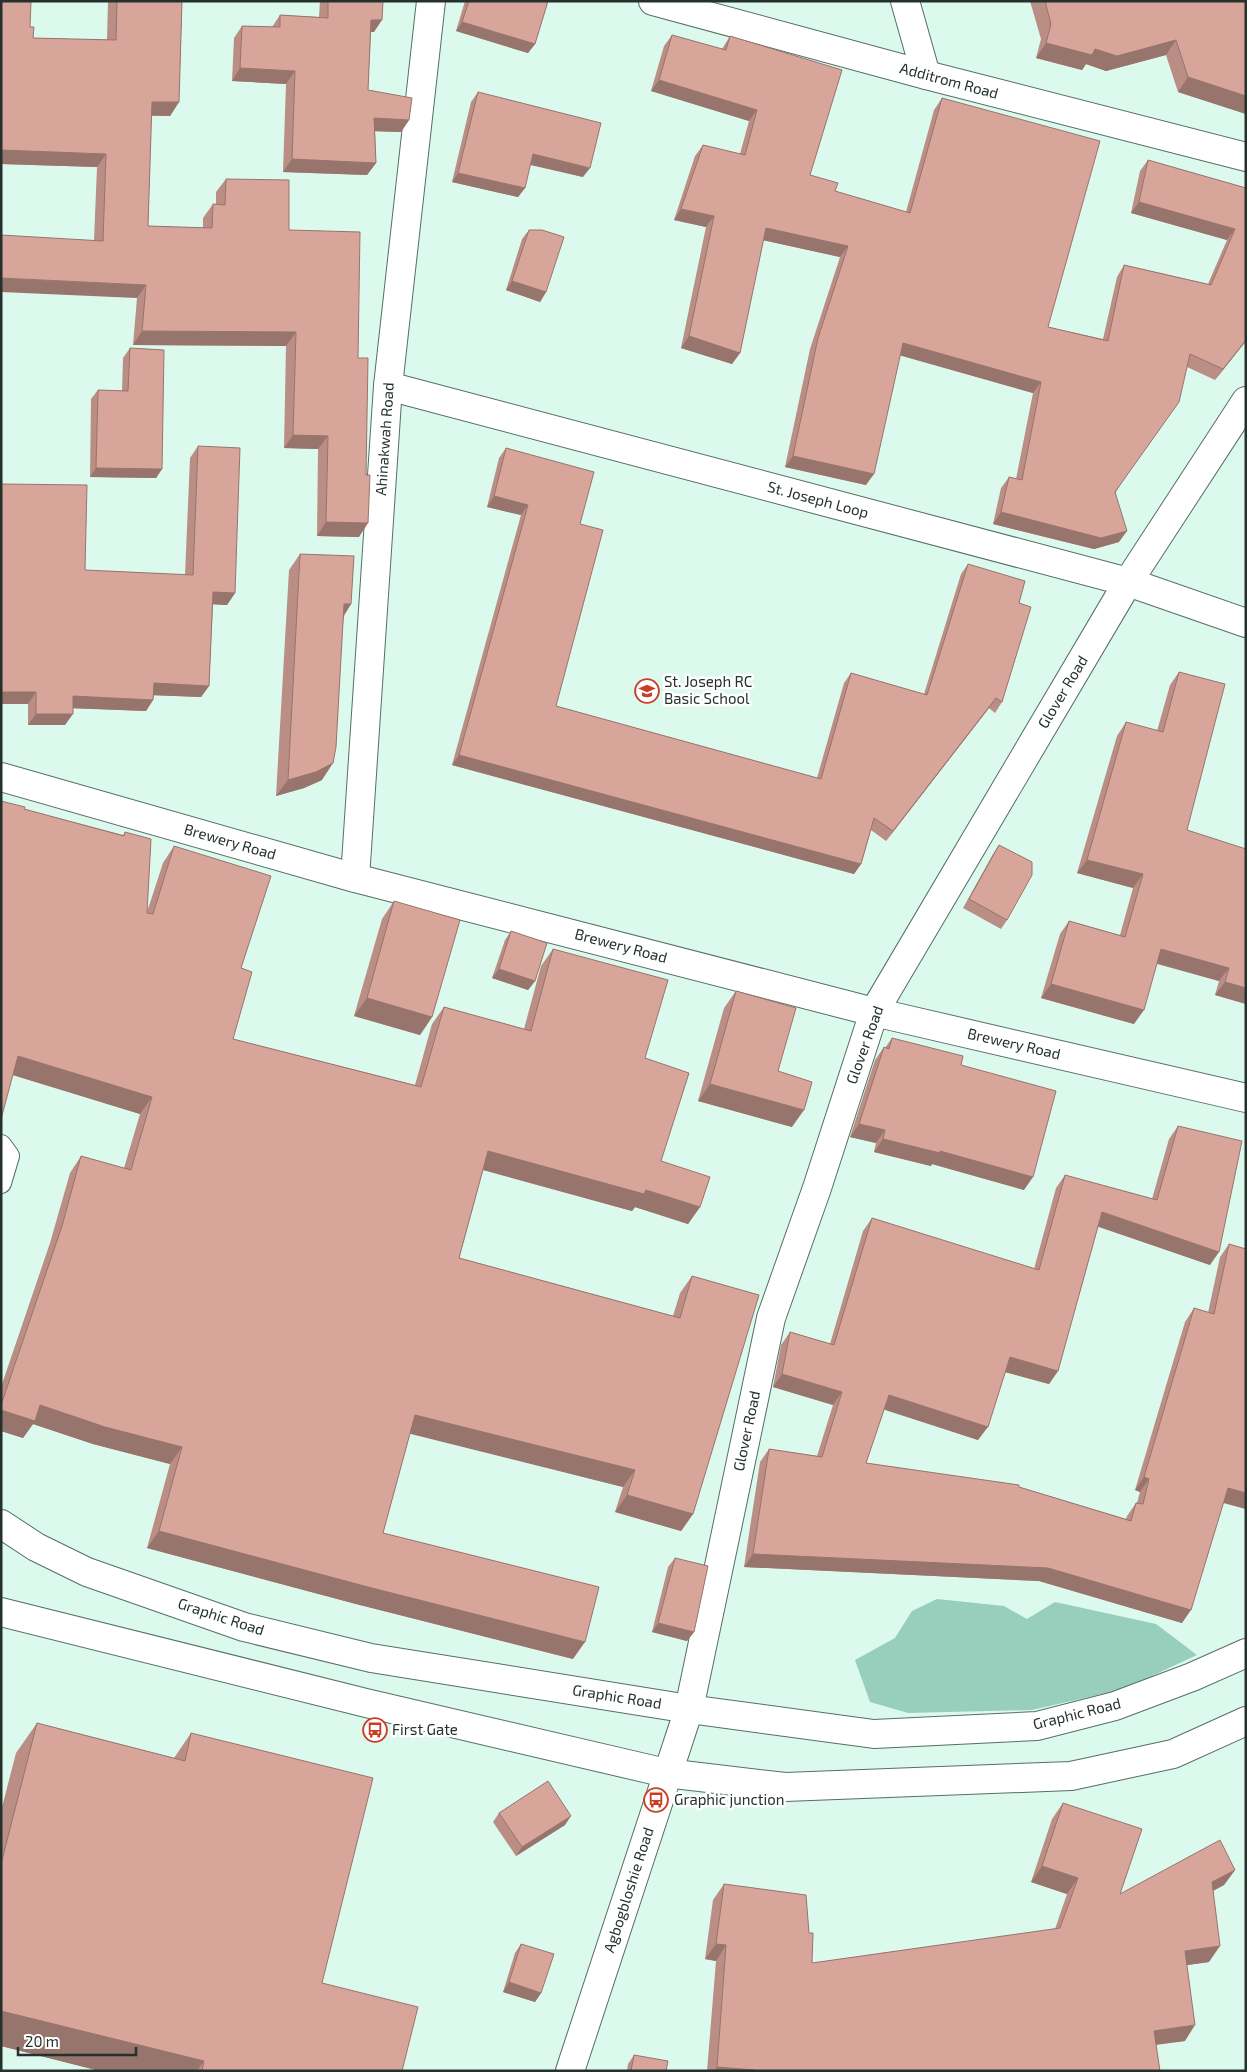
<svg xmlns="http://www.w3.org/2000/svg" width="1247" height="2072" viewBox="0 0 1247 2072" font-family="'Exo 2',sans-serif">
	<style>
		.forest { fill: #97cebc }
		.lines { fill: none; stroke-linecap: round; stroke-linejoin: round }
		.service-casing { stroke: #556f66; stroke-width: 22 }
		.minor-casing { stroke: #556f66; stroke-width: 30 }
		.tertiary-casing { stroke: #556f66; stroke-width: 30 }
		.primary-casing { stroke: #556f66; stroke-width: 30 }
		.service { stroke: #fff; stroke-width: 20 }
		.minor { stroke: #fff; stroke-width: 28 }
		.tertiary { stroke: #fff; stroke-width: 28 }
		.primary { stroke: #fff; stroke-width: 28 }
		.wall { fill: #ba8e84 }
		.shaded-wall { fill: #97746c }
		.building { fill: #d8a59a; stroke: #97746c }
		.labels { text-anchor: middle; stroke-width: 5; stroke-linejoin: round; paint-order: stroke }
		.street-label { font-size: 15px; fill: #25312d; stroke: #fff }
		.poi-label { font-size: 15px; fill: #25312d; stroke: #fff; text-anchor: start }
	</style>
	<rect width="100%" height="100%" fill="#dcf9ee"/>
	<polygon class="forest" points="937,1599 1004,1606 1027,1619 1055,1602 1156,1624 1197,1655 1124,1689 1032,1710 908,1713 870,1702 855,1660 895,1638 912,1611"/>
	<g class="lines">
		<g class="service-casing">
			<polyline id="service" points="1,1145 9,1156 1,1183"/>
		</g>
		<g class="minor-casing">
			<g id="minor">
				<polyline points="905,1 926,75"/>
				<polyline points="388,386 1128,582 1246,623"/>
				<polyline points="355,878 388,386 431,1"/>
				<polyline points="570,2071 689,1709 771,1318 817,1188 874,1012 1246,1098"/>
			</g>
		</g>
		<g class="tertiary-casing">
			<g id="tertiary">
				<polyline points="653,1 926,75 1246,157"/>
				<polyline points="1,777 355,878 874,1012 1128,582 1246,401"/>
			</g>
		</g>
		<g class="primary-casing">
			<g id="primary">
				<polyline points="1,1524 36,1547 87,1572 244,1627 371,1658 689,1709 874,1734 1037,1726 1115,1706 1192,1677 1246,1653"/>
				<polyline points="1,1612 366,1703 666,1773 785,1787 1071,1776 1173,1754 1246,1721"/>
			</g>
		</g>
		<use href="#service" class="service"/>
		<use href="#minor" class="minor"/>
		<use href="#tertiary" class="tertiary"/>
		<use href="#primary" class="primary"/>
	</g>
	<g class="wall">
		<polygon points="1,1 30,27 33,38 107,40 108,1 182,1 179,102 170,116 151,116 148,226 203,228 203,218 213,204 216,204 216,192 226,179 289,230 358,358 359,537 317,536 318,449 284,448 286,346 133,345 137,298 94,240 97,167 1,164"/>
		<polygon points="320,1 383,1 374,32 371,32 368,90 409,120 401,132 375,131 376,163 367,175 283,172 286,84 232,81 234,38 242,26 272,27 280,15 319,17"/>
		<polygon points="465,1 548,1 535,44 528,53 456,31"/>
		<polygon points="1030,1 1246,1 1246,114 1178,92 1166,55 1106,71 1086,64 1082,70 1036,58 1041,39"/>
		<polygon points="672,35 722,49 730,36 810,175 835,191 906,212 934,110 942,98 1048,327 1103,339 1117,277 1124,265 1208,284 1227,240 1131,213 1140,171 1148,160 1246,188 1246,341 1215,380 1187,367 1116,492 1119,542 1094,549 993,524 1001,488 1009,477 1016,479 1033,393 900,355 866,485 785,467 810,349 840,257 763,240 740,353 732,364 681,348 706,227 674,220 695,156 703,145 740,154 749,121 651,91 664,46"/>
		<polygon points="478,92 583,177 530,164 525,188 518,197 452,182 471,102"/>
		<polygon points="529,230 546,292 540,302 506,290 522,239"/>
		<polygon points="130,348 162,469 156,478 90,477 91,399 98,390 122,391 123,358"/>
		<polygon points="198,446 235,593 227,605 213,604 209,686 201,697 154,695 153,700 146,711 73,708 65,725 28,725 28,704 1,704 85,570 185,575 190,458"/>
		<polygon points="506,448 580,524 556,706 817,778 844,683 851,673 924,694 961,574 968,564 1019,603 1002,702 995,713 989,708 886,841 871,830 861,864 854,874 452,765 521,515 487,507 499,458"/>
		<polygon points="300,554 351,604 344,616 322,780 304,788 276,796 289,570"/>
		<polygon points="1179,672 1187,830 1246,1004 1215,995 1219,981 1157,964 1134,1024 1041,998 1060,934 1069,921 1120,935 1133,888 1077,873 1117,736 1126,722 1157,731 1170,685"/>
		<polygon points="24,809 123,835 125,832 147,912 163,863 174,846 241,968 233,1039 415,1085 432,1024 444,1007 524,1029 541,966 553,949 645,1058 661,1161 700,1207 688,1224 635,1207 632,1211 483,1170 459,1258 673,1316 680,1293 692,1276 693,1514 681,1531 615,1512 623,1487 410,1433 383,1533 573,1659 356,1604 147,1548 170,1464 93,1444 33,1424 23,1438 1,1431 1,1387 50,1243 70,1173 81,1156 124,1168 140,1114 13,1075"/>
		<polygon points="999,845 1007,920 1001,929 963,908 993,854"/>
		<polygon points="394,901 432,1017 420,1035 354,1016 382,919"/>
		<polygon points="511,931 535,981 528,990 492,978 505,940"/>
		<polygon points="736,991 778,1071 792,1127 698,1101 724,1008"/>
		<polygon points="892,1038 961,1065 1024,1190 932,1164 931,1166 874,1152 876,1143 850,1137 875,1060 884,1047 885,1048"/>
		<polygon points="1178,1126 1210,1265 1098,1226 1058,1371 1049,1384 1005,1372 978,1440 884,1409 866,1463 1019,1487 1126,1519 1127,1516 1136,1503 1137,1503 1140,1492 1135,1490 1185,1322 1194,1308 1208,1313 1220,1257 1229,1244 1246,1249 1246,1509 1223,1503 1182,1623 1039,1581 744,1567 760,1462 769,1449 817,1456 833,1405 773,1387 781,1345 790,1332 830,1344 863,1231 872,1218 1034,1269 1056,1188 1065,1175 1152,1199 1169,1139"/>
		<polygon points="675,1558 694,1632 687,1641 652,1632 668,1567"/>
		<polygon points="37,1723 174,1758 191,1733 322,1983 402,2071 100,2071 1,2046 1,1811 16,1753"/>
		<polygon points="1063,1803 1120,1894 1235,1870 1224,1885 1213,1891 1209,1962 1187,1965 1185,2041 1156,2045 1160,2071 707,2071 716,1961 705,1959 713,1900 724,1884 809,1933 812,1963 1055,1929 1067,1894 1031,1882 1052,1819"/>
		<polygon points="499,1813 565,1825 516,1856 493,1822"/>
		<polygon points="521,1944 541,1993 535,2002 503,1992 515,1953"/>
		<polygon points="634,2055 666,2071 627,2071 628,2064"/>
	</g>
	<g class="shaded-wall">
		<polygon points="371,20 382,20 374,32 363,32"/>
		<polygon points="462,22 535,44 528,53 456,31"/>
		<polygon points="1176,40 1166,55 1106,71 1086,64 1082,70 1036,58 1046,43 1095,49"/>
		<polygon points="240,68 295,71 286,84 232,81"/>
		<polygon points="1188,77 1246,96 1246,114 1178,92"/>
		<polygon points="659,80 757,110 749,121 651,91"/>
		<polygon points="152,102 179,102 170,116 142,115"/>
		<polygon points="374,118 409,120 401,132 366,131"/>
		<polygon points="1,150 106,154 97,167 1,164"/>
		<polygon points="533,154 590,168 583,177 526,164"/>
		<polygon points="292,159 376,163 367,175 283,172"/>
		<polygon points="458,173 525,188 518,197 452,182"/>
		<polygon points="1139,202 1235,229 1227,240 1131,213"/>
		<polygon points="681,209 714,216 706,227 674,220"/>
		<polygon points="766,228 848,246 840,257 758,239"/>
		<polygon points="1,278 146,285 137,298 1,292"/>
		<polygon points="512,281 546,292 540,302 506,290"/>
		<polygon points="142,331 296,332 286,346 133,345"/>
		<polygon points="689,336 740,353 732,364 681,348"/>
		<polygon points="1246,340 1246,341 1215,380 1223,369"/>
		<polygon points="903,343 1041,382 1033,393 895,354"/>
		<polygon points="293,435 328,436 318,449 284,448"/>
		<polygon points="793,456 874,474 866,485 785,467"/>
		<polygon points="96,468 162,469 156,478 90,477"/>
		<polygon points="494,496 528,505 521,515 487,507"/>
		<polygon points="1001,512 1127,531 1119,542 1094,549 993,524"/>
		<polygon points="326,522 368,523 359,537 317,536"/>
		<polygon points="213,592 235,593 227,605 205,604"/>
		<polygon points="344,604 351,604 340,621"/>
		<polygon points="154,683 209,686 201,697 146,695"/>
		<polygon points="1,692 36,692 28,704 1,704"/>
		<polygon points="73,696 153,700 146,711 65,708"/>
		<polygon points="996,698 989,708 886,841 893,831"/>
		<polygon points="36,714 73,714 65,725 28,725"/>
		<polygon points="459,755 861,864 854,874 452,765"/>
		<polygon points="333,763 322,780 304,788 276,796 288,780"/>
		<polygon points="1087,860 1143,874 1133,888 1077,873"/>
		<polygon points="1161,949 1229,968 1219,981 1152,962"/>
		<polygon points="499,969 535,981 528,990 492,978"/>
		<polygon points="1225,982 1246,988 1246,1004 1215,995"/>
		<polygon points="1051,984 1144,1010 1134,1024 1041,998"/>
		<polygon points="367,998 432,1017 420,1035 354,1016"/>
		<polygon points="18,1056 152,1097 140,1114 6,1073"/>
		<polygon points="710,1084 804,1110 792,1127 698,1101"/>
		<polygon points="859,1124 885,1130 876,1143 850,1137"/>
		<polygon points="883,1139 940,1151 1033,1177 1024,1190 932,1164 931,1166 874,1152"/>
		<polygon points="488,1151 646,1190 700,1207 688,1224 635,1207 632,1211 476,1168"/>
		<polygon points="1102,1212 1219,1252 1210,1265 1093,1225"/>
		<polygon points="1010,1357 1058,1371 1049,1384 1001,1371"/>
		<polygon points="782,1374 842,1392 833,1405 773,1387"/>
		<polygon points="889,1395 988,1427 978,1440 879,1408"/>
		<polygon points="40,1405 182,1447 170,1464 93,1444 33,1424 23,1438 1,1431 1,1410"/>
		<polygon points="415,1415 635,1470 623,1487 403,1432"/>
		<polygon points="1144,1477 1149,1479 1140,1492 1135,1490"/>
		<polygon points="1228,1488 1246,1493 1246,1509 1218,1501"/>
		<polygon points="627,1495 693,1514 681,1531 615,1512"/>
		<polygon points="159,1531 585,1642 573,1659 356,1604 147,1548"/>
		<polygon points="753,1554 1048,1568 1191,1610 1182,1623 1039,1581 744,1567"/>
		<polygon points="658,1623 694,1632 687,1641 652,1632"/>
		<polygon points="571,1816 565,1825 516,1856 522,1847"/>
		<polygon points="1042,1866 1078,1878 1067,1894 1031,1882"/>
		<polygon points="1235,1870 1224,1885 1201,1897 1212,1882"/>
		<polygon points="716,1944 726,1945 716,1961 705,1959"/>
		<polygon points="1220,1946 1209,1962 1174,1967 1185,1951"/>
		<polygon points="509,1982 541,1993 535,2002 503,1992"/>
		<polygon points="1,2011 204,2061 197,2071 100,2071 1,2046"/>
		<polygon points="1195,2025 1185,2041 1143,2046 1154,2031"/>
		<polygon points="717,2067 755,2070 754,2071 714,2071"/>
	</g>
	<g class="building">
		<polygon points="1,1 31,1 30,27 34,27 33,38 116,40 117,1 182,1 179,102 152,102 148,226 212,228 213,204 225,205 226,179 289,180 289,230 360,232 358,358 368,358 366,475 370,475 368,523 326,522 328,436 293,435 296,332 142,331 146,285 1,278 1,235 103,241 106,154 1,150"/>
		<polygon points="328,1 383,1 382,20 371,20 368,90 412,98 409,120 374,118 376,163 292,159 295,71 240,68 242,26 280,27 280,15 328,18"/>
		<polygon points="469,1 548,1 535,44 462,22"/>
		<polygon points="1045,1 1246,1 1246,96 1188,77 1176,40 1117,56 1095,49 1092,55 1046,43 1051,24"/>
		<polygon points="672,35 726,50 730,36 842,70 810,175 838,183 835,191 910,213 942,98 1100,141 1048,327 1108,341 1124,265 1211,285 1235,229 1139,202 1148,160 1246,188 1246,340 1223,369 1190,354 1179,402 1115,492 1127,531 1101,538 1001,512 1009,477 1022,480 1041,382 903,343 874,474 793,456 818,338 848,246 766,228 740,353 689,336 714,216 681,209 703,145 745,155 757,110 659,80"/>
		<polygon points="478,92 601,123 590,168 533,154 525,188 458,173"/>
		<polygon points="529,230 542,230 564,237 546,292 512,281"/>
		<polygon points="130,348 164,350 162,469 96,468 98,390 128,391"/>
		<polygon points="198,446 240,448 235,593 213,592 209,686 154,683 153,700 73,696 73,714 36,714 36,692 1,692 1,484 87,485 85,570 193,575"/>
		<polygon points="506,448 594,472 580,524 603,530 556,706 821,779 851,673 927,695 968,564 1025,581 1019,603 1031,607 1002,702 996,698 893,831 874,818 861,864 459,755 528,505 494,496"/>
		<polygon points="300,554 354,556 351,604 344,604 336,747 333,763 316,772 288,780"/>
		<polygon points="1179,672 1225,684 1187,830 1246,849 1246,988 1225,982 1229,968 1161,949 1144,1010 1051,984 1069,921 1125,937 1143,874 1087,860 1126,722 1163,732"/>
		<polygon points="1,801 25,807 24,809 124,836 125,832 151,839 147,913 153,914 174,846 271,876 241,968 252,972 233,1039 421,1087 444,1007 531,1031 553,949 668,980 645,1058 689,1073 661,1161 710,1177 700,1207 646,1190 644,1194 488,1151 459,1258 680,1318 692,1276 759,1295 693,1514 627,1495 635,1470 415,1415 383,1533 599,1587 585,1642 368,1587 159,1531 182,1447 105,1427 40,1405 35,1421 1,1410 1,1405 62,1226 81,1156 131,1170 152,1097 18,1056 1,1119"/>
		<polygon points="999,845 1032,862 1032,875 1007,920 969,899"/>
		<polygon points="394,901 460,920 432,1017 367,998"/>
		<polygon points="511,931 547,943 535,981 499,969"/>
		<polygon points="736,991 796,1008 778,1071 812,1082 804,1110 710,1084"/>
		<polygon points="892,1038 963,1056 961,1065 1056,1091 1033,1177 940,1151 940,1153 883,1139 885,1130 859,1124 884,1047 889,1049"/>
		<polygon points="1178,1126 1242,1141 1219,1252 1102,1212 1058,1371 1010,1357 988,1427 889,1395 866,1463 1019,1485 1019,1487 1131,1521 1136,1503 1143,1504 1149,1479 1144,1477 1194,1308 1214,1314 1229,1244 1246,1249 1246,1493 1228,1488 1191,1610 1048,1568 753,1554 769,1449 822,1457 842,1392 782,1374 790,1332 834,1345 872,1218 1039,1270 1065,1175 1157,1200"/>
		<polygon points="675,1558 708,1566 694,1632 658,1623"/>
		<polygon points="37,1723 185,1761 191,1733 373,1778 322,1983 418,2007 402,2071 202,2071 204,2061 1,2011 1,1864"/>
		<polygon points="548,1781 571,1816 522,1847 499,1813"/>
		<polygon points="1063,1803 1142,1829 1120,1894 1220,1840 1235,1870 1212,1882 1220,1946 1185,1951 1195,2025 1154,2031 1160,2071 755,2071 755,2070 717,2067 726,1945 716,1944 724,1884 806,1895 809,1933 813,1933 812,1963 1060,1928 1078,1878 1042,1866"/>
		<polygon points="521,1944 554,1954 541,1993 509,1982"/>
		<polygon points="634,2055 668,2061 666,2071 631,2071"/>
	</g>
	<defs>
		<g id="school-ring" transform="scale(1.25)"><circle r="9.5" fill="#fff" stroke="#c93e25" stroke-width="1.5"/><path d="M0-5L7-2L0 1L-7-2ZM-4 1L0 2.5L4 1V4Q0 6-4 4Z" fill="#c93e25"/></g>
		<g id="bus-ring" transform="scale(1.25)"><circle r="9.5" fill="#fff" stroke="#c93e25" stroke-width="1.5"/><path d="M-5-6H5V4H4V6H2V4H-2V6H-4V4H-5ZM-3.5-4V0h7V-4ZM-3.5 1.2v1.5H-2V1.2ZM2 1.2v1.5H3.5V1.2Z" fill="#c93e25"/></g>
	</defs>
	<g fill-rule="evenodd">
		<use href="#school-ring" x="647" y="691"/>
		<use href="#bus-ring" x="375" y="1730"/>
		<use href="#bus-ring" x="656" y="1800"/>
	</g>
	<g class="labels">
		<g class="street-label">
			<text transform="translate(949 81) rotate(15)" y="5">Additrom Road</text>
			<text transform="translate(385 439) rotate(-86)" y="5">Ahinakwah Road</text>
			<text transform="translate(818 500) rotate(15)" y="5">St. Joseph Loop</text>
			<text transform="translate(1063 692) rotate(-59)" y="5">Glover Road</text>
			<text transform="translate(230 842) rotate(16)" y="5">Brewery Road</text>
			<text transform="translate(621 946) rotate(15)" y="5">Brewery Road</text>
			<text transform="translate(1014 1044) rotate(13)" y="5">Brewery Road</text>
			<text transform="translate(865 1045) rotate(-70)" y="5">Glover Road</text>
			<text transform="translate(747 1431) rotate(-78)" y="5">Glover Road</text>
			<text transform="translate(221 1617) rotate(18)" y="5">Graphic Road</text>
			<text transform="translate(617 1697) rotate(9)" y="5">Graphic Road</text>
			<text transform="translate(1077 1714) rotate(-14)" y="5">Graphic Road</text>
			<text transform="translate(629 1890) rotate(-72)" y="5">Agbogbloshie Road</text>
		</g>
		<g class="poi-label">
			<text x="664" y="687">St. Joseph RC<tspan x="664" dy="17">Basic School</tspan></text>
			<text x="392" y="1735">First Gate</text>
			<text x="674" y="1805">Graphic junction</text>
		</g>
	</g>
	<rect width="1247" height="2072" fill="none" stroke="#25312d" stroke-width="5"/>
	<path d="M18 2047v8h118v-8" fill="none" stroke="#25312d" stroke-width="2.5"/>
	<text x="25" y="2047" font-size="15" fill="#25312d" stroke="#ffffff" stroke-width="4" paint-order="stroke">20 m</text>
</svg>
